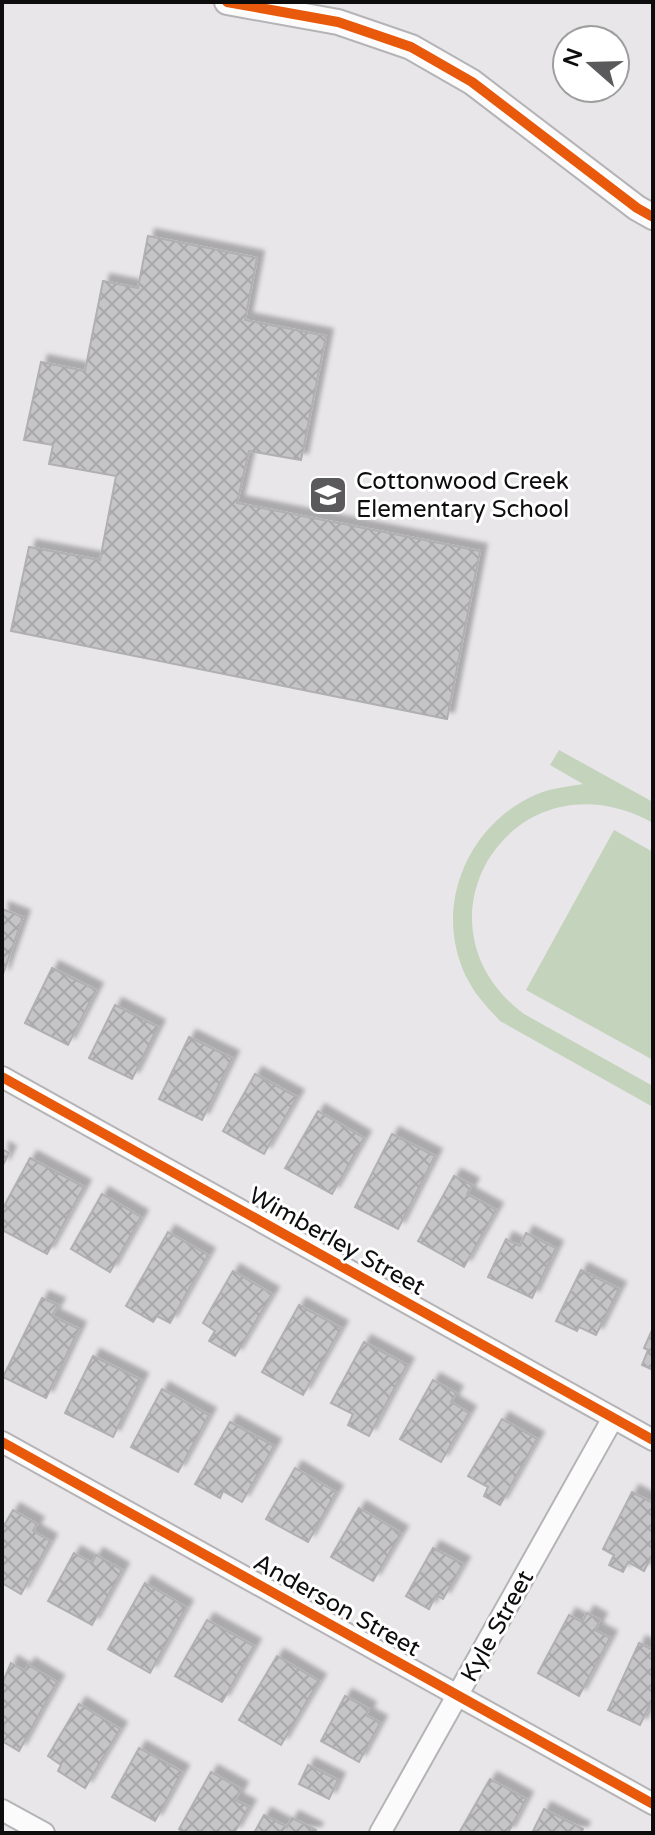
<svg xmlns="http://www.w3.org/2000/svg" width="655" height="1835" viewBox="0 0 655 1835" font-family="'Varela Round',sans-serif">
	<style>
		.grass { fill: #c4d3bc }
		.building { fill: url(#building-cross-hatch); stroke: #b0afb1; stroke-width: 2; filter: url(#shadow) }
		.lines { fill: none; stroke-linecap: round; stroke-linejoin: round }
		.minor-casing { stroke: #b4b3b5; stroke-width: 24 }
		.tertiary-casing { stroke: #b4b3b5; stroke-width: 28 }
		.minor { stroke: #fcfbfc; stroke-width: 20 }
		.tertiary { stroke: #fcfbfc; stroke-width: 24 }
		.cycleway-casing { stroke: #fff; stroke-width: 15 }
		.cycleway { stroke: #e8590c; stroke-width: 10 }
		.labels { text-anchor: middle; stroke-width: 6; stroke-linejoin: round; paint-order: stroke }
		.poi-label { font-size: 24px; fill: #0d0d0e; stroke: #fff; text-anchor: start }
		.street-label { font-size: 24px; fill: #0d0d0e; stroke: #fff }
	</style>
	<defs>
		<pattern id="building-cross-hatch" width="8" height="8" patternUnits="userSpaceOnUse" patternTransform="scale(2)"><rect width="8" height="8" fill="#c5c4c6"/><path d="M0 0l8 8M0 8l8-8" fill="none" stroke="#a8a7a9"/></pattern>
		<filter id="shadow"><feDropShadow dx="7" dy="-7" stdDeviation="2" flood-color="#0004"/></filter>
	</defs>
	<rect width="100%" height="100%" fill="#e8e6e9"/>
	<g class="grass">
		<path d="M559 750 653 802V823C515 747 402 922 524 1014L653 1086V1107L500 1021C489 1009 477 997 469 982 431 913 464 827 535 795 550 788 567 787 583 784L550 765Z"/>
		<polygon points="614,830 653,852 653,1060 526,990"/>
	</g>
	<g class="building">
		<polygon points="148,236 257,258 245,320 326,336 301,460 249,451 237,503 480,551 447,719 11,631 29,547 100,560 116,476 49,464 53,445 24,440 41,362 85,371 103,281 138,288"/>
		<polygon points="2,909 23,917 2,977"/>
		<polygon points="52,968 96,990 68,1045 25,1023"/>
		<polygon points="115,1005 158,1027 132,1079 89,1058"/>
		<polygon points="189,1037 232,1058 202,1120 159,1099"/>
		<polygon points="255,1074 297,1097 264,1154 223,1131"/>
		<polygon points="318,1111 364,1138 332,1194 285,1168"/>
		<polygon points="392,1134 435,1156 398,1229 355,1207"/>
		<polygon points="2,1149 9,1153 2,1167"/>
		<polygon points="30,1158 84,1187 47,1254 2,1230 2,1210"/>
		<polygon points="454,1176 472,1185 467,1194 496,1210 464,1267 418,1241"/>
		<polygon points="102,1194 141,1217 110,1272 71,1249"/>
		<polygon points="168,1232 208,1255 170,1323 157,1316 153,1322 126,1306"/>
		<polygon points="526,1233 556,1248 532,1298 488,1277 506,1239 520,1246"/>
		<polygon points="581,1270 619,1289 596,1335 579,1327 577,1331 556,1321"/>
		<polygon points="233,1271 272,1294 235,1356 209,1341 215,1331 203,1323"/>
		<polygon points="42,1298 58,1305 52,1316 79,1329 46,1398 3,1377"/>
		<polygon points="299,1305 341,1328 303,1395 262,1372"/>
		<polygon points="653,1328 653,1370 642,1365 648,1350 644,1348"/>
		<polygon points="364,1342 407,1365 369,1436 348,1425 353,1414 331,1403"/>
		<polygon points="93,1356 141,1380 113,1437 65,1413"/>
		<polygon points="433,1380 456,1393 451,1402 469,1413 441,1462 400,1439"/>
		<polygon points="162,1389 209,1415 178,1472 131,1447"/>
		<polygon points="502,1419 537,1439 500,1505 484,1496 488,1487 468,1476"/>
		<polygon points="230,1422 274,1446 242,1502 223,1491 220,1498 195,1484"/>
		<polygon points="295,1468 336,1492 308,1542 266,1519"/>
		<polygon points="632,1492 653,1503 653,1553 644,1571 628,1562 623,1572 609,1565 614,1555 603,1549"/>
		<polygon points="359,1508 401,1533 373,1581 331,1557"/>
		<polygon points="13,1510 37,1524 33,1531 50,1541 21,1594 2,1583 2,1529"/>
		<polygon points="433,1548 463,1564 443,1599 436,1595 429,1609 406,1596"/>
		<polygon points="74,1553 92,1563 96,1555 122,1570 92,1625 48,1601"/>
		<polygon points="145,1583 186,1607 150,1673 108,1649"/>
		<polygon points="587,1613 600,1620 595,1630 610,1638 579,1696 538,1673 569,1615 582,1622"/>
		<polygon points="207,1620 254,1646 222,1702 175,1676"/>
		<polygon points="639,1643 653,1650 653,1698 640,1725 608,1710"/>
		<polygon points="277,1656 319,1681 281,1745 239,1720"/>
		<polygon points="11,1663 25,1671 28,1665 57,1682 19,1751 2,1741 4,1725 2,1724 2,1684"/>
		<polygon points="345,1696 369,1709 366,1715 380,1723 359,1762 321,1741"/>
		<polygon points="79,1704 120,1729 85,1788 58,1771 61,1765 48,1756"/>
		<polygon points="139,1748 182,1772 155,1821 112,1797"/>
		<polygon points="308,1765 338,1780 329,1799 299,1784"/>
		<polygon points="211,1772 241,1789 235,1800 249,1807 234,1833 186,1833 179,1829"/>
		<polygon points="490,1779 526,1799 508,1833 459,1833"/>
		<polygon points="544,1809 583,1829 581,1833 532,1833"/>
		<polygon points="264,1815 287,1827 292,1818 316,1830 314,1833 254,1833"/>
	</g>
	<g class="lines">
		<g class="minor-casing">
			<g id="minor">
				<polyline points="2,1077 653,1440"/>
				<polyline points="2,1442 653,1804"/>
				<polyline points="2,1810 44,1833"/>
				<polyline points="380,1833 613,1418"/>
			</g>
		</g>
		<g class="tertiary-casing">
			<polyline id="tertiary" points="227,2 338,22 411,47 472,82 637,208 653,217"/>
		</g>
		<use href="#minor" class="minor"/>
		<use href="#tertiary" class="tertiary"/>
		<g class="cycleway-casing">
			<g id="cycleway">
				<polyline points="227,2 338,22 411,47 472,82 637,208 653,217"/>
				<polyline points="2,1077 653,1440"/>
				<polyline points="2,1442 653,1804"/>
			</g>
		</g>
		<use href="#cycleway" class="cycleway"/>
	</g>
	<defs>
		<g id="school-square" transform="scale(2)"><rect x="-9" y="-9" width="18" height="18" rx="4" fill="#5a595b" stroke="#fff"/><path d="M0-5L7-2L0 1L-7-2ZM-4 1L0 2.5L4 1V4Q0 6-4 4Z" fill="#fff"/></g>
	</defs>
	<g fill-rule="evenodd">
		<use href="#school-square" x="328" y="495"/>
	</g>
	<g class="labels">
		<g class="poi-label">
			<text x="356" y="489">Cottonwood Creek<tspan x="356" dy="28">Elementary School</tspan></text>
		</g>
		<g class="street-label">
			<text transform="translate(337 1241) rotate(29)" y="8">Wimberley Street</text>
			<text transform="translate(337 1605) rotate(29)" y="8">Anderson Street</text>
			<text transform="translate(497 1626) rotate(-61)" y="8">Kyle Street</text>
		</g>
	</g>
	<rect width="655" height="1835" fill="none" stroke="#0d0d0e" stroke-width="8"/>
	<g transform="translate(591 64) rotate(290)"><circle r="38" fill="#ffffff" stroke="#9e9e9f" stroke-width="2"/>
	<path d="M0-6L14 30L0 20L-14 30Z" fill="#5a595b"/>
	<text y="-12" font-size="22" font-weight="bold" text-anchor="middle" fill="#0d0d0e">N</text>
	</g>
</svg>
